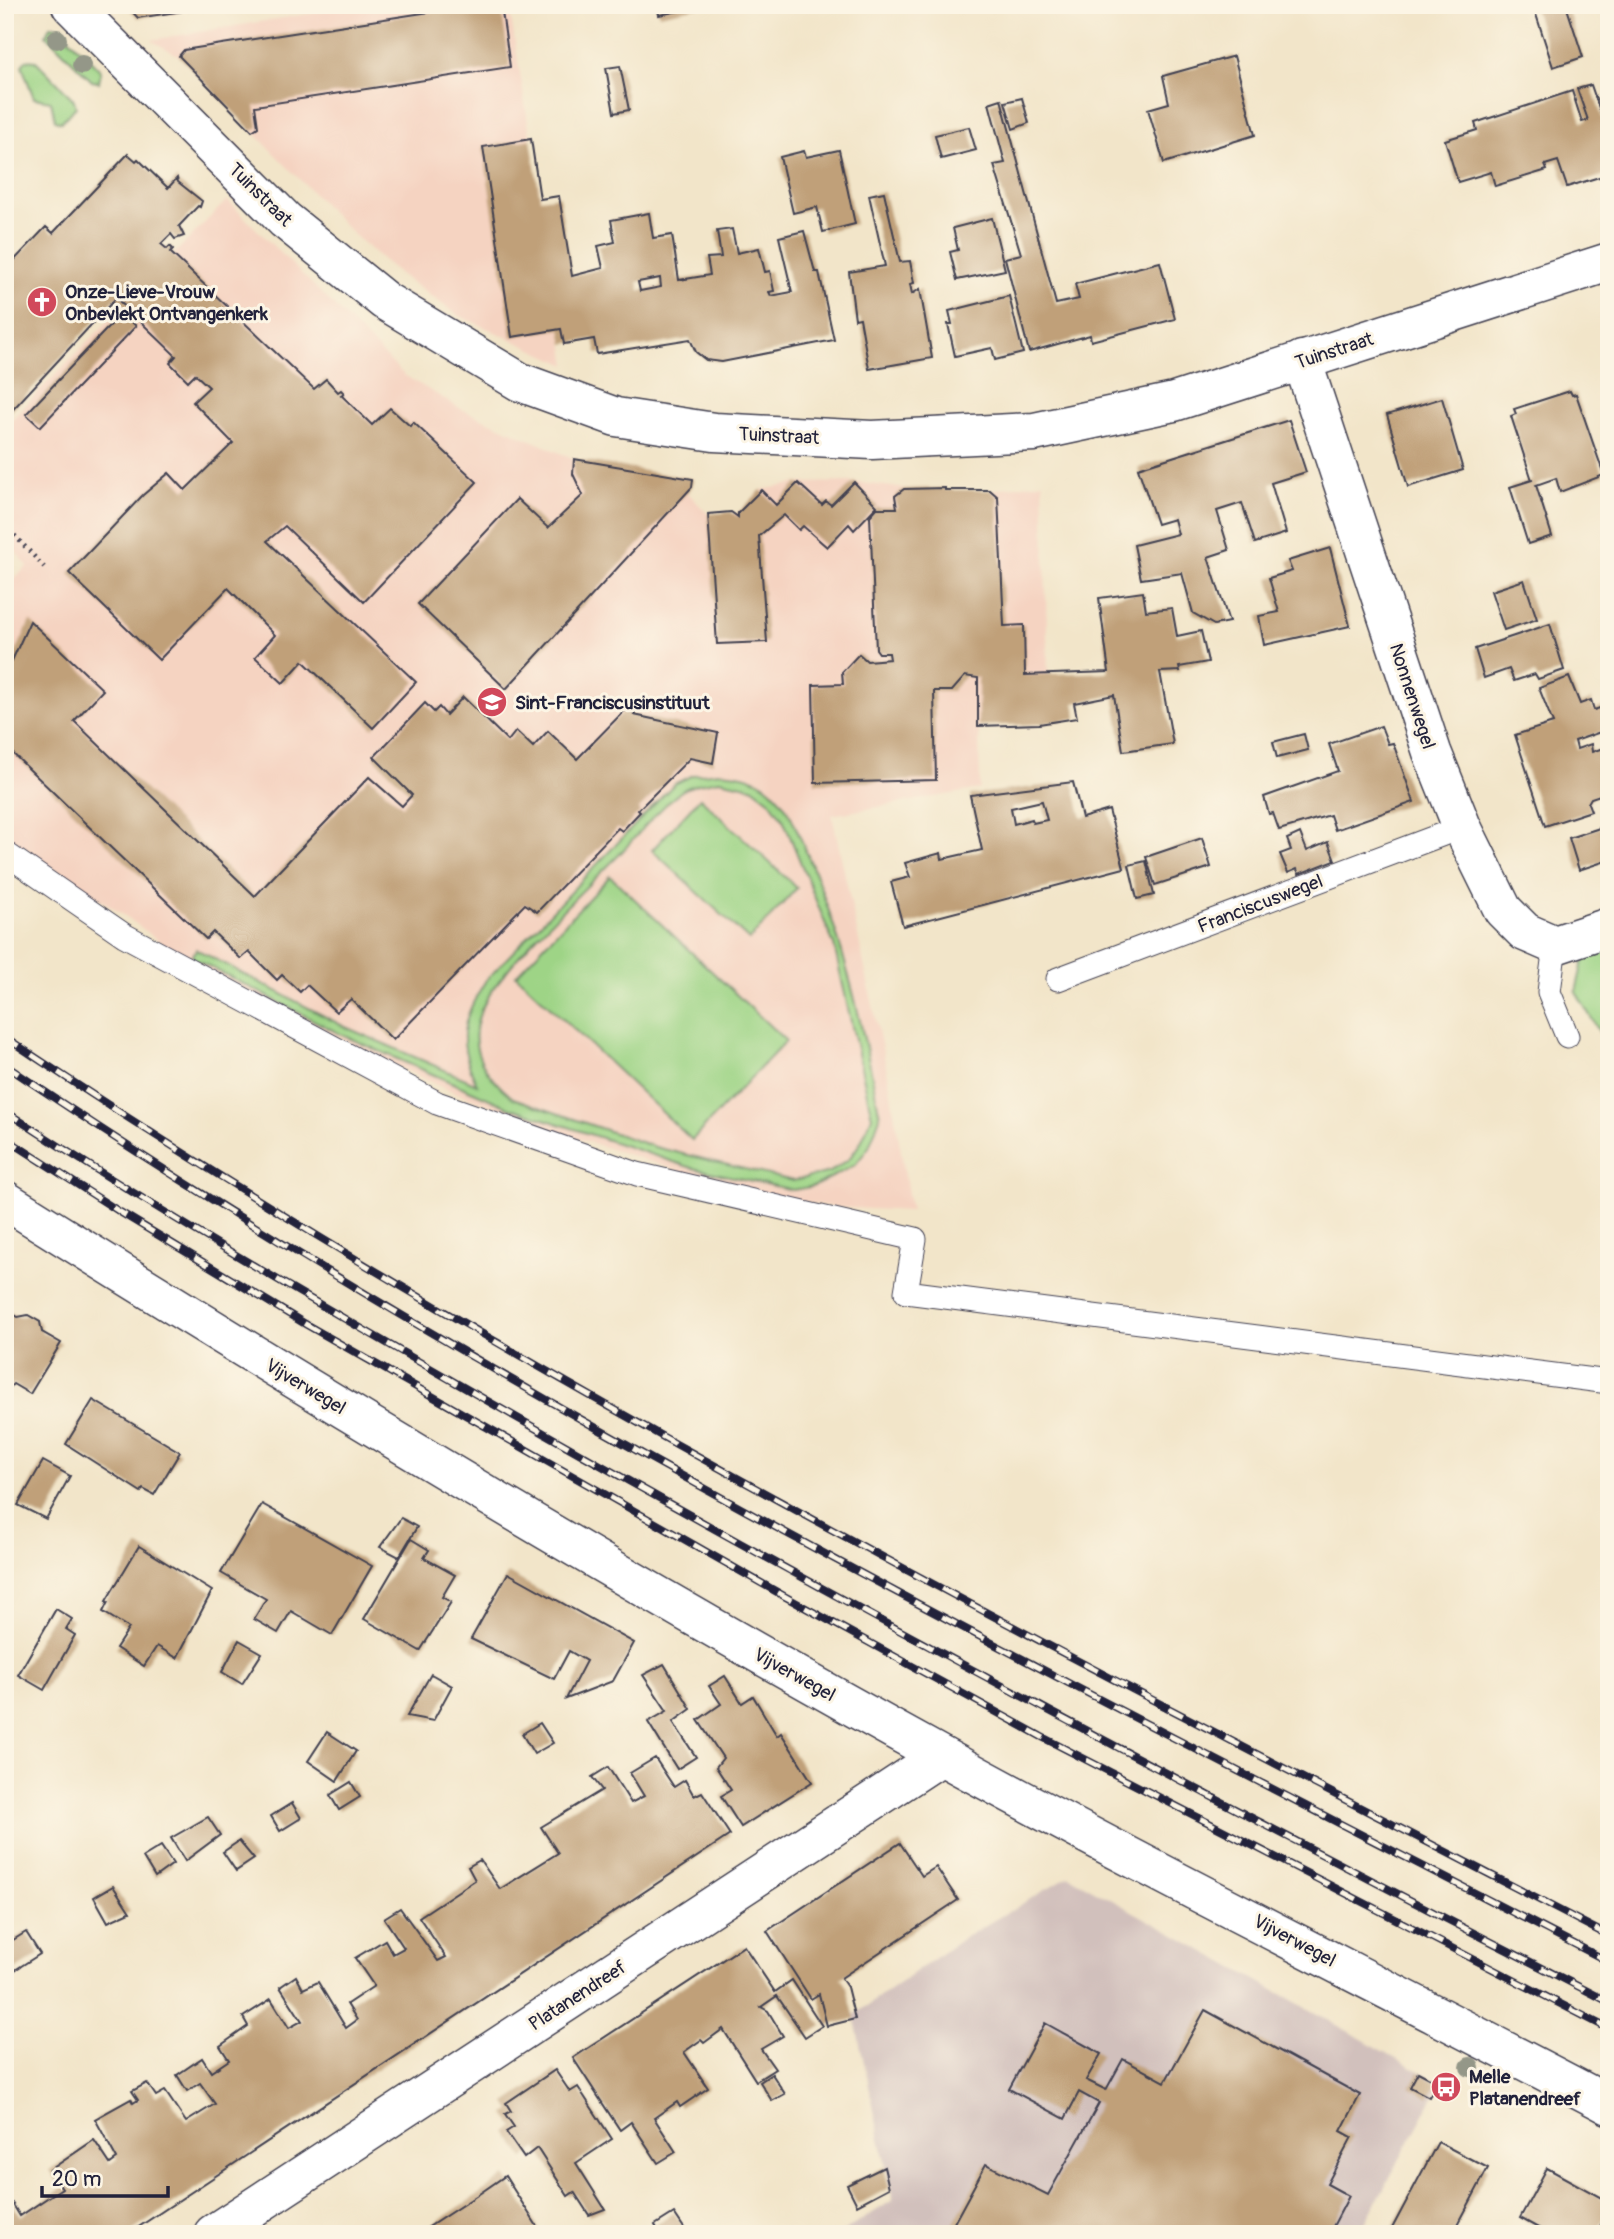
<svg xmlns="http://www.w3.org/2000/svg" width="1614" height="2239" viewBox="0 0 1614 2239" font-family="Pangolin,sans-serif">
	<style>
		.built { fill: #f5d3c1 }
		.industrial { fill: #d1c0bc }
		.green { fill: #9ed486; stroke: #607b60; stroke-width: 2; fill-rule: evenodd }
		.building { fill: #c0a079; fill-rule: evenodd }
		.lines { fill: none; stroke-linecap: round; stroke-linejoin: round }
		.service-casing { stroke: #413f50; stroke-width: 25 }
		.minor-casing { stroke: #413f50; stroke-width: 41 }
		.path { stroke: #413f50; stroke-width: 4.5; stroke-dasharray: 2 5; stroke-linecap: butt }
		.service { stroke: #fff; stroke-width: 23 }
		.minor { stroke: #fff; stroke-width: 38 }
		.rail-casing { stroke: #22223b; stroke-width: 8 }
		.rail { stroke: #fcf5e5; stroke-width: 5; stroke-dasharray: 16; stroke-linecap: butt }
		.tree { fill: #949788 }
		.labels { text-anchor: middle; stroke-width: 6; stroke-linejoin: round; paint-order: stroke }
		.street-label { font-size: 19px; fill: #22223b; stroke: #fcf5e5 }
		.poi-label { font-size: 19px; font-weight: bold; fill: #22223b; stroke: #fcf5e5; text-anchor: start }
	</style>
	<rect width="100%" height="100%" fill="#fcf5e5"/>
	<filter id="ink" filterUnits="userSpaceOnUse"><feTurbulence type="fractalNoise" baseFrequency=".0143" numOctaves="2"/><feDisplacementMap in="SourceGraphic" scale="14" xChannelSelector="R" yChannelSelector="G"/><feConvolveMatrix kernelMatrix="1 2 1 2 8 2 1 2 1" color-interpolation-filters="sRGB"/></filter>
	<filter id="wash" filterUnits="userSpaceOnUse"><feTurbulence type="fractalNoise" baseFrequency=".00686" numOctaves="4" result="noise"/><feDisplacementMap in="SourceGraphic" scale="28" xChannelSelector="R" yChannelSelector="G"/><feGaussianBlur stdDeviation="1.57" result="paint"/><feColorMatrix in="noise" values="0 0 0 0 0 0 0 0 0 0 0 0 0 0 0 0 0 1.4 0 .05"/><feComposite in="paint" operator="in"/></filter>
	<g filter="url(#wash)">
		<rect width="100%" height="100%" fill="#f2e5c9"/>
		<g class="built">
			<polygon points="362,5 509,5 567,365 458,315 398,273 353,234 179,56 151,40"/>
			<polygon points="227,200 404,375 461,409 574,459 693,479 688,493 708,514 738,513 761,490 798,483 854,482 907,489 945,488 946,490 990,490 1043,482 1048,674 978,678 980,789 832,815 888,1076 911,1211 833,1207 742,1191 577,1138 439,1086 199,970 124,915 5,837 5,587 28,566 5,540 5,426"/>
		</g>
		<polygon class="industrial" points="1069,1876 1441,2083 1359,2234 840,2234 893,2200 854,2015 962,1939"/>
		<g class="green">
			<polygon points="50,26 58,27 101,71 99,82 92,81 46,35"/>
			<polygon points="26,60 36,61 74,100 76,107 61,122 55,120 51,101 34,98 22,66"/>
			<path d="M719 772C741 773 761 777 776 795 792 811 799 836 808 856 844 941 863 1027 880 1117L869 1147 855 1165 815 1186 793 1190 692 1168 508 1107 340 1034 191 957 196 949 343 1026 477 1084C456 1040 461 1021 486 980L674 784 693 775ZM719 780 752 787 769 800 783 819 834 945 872 1117 861 1142 849 1159 830 1172 793 1181 655 1147 513 1098C487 1077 467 1051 479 1016 492 973 584 890 619 855 638 835 657 810 679 793 690 784 706 783 719 780Z"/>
			<polygon points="700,798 797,888 749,940 652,850"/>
			<polygon points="610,876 786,1041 692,1140 516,975"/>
			<polygon points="1609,947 1609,1048 1576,992 1584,957"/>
		</g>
		<g id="blocks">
			<g class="building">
				<polygon points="126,5 195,5 196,9 138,18"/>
				<polygon points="475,5 501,5 510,67 255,106 258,127 252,131 179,56 184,50 222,44"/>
				<polygon points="657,5 704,5 704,6 659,15"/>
				<polygon points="1533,5 1566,5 1583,57 1553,67"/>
				<polygon points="1234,56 1255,135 1164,163 1148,109 1169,103 1163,76"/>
				<polygon points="620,66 629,110 614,113 606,68"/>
				<polygon points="1591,85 1609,137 1609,174 1567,187 1558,161 1545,165 1547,170 1495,186 1491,172 1458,182 1445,140 1477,130 1475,123 1572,91 1582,122 1588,120 1577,89"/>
				<polygon points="1022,98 1029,123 1013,129 1005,102"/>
				<polygon points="1001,99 1056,304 1079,299 1075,284 1160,262 1175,319 1091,341 1090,335 1029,352 1005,258 1021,254 994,165 1005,163 989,103"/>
				<polygon points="969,127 976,150 941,159 935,135"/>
				<path d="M531 139 540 199 559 196 572 276 603 268 598 246 615 242 611 220 649 213 653 238 672 235 679 280 710 275 707 258 721 257 717 231 732 229 737 253 759 248 765 272 770 271 774 291 769 292 771 296 792 292 779 237 804 231 815 272H819L834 340 722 362 706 360 696 352 690 339 597 354 594 339 564 344 561 329 512 337 483 147ZM660 278 661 287 640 291 638 282Z"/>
				<polygon points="839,150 855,224 823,232 817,207 793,213 780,157 804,151 806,157"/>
				<polygon points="128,154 136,161 138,159 168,188 177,178 178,182 202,201 200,207 198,206 179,226 184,236 175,239 171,234 161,244 167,249 170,246 173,249 170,252 314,389 326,379 338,392 341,390 344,393 341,395 372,425 390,408 410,426 413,422 477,482 364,602 285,526 267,541 416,682 373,728 303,661 283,683 255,657 275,635 228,588 159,660 69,573 143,495 169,473 185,490 233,443 193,402 209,387 195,374 188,381 170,363 176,356 116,298 5,418 5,270 46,227 53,233"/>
				<polygon points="884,192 900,262 910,261 914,283 910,284 912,294 920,289 932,358 869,369 860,318 855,319 849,272 885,266 869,195"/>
				<polygon points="992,218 1005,270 957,280 950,252 958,250 953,228"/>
				<polygon points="1009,296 1023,353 995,360 992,348 955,356 948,324 952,324 949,311"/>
				<polygon points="122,313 136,326 40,427 26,414"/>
				<polygon points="1570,391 1572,395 1576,394 1604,475 1560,492 1556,478 1536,485 1552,536 1528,544 1510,487 1532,480 1511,416 1516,414 1514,409"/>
				<polygon points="1442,398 1463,470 1408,487 1387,415"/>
				<polygon points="1289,420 1306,472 1271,483 1286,533 1255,543 1242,503 1217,511 1229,550 1208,557 1229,622 1214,625 1193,613 1182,573 1141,579 1134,545 1178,534 1174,519 1157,524 1138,468"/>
				<polygon points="574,459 693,479 692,487 506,689 418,604 517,499 548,528 583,495 573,474"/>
				<polygon points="854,482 877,506 854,530 849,524 827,547 803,526 799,530 784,515 759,536 767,642 717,644 708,514 731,512 738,517 738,513 761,490 776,505 798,483 822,505 826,501 831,505"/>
				<polygon points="945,488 945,490 990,490 998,497 1004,626 1024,625 1025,675 1109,672 1099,598 1143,592 1146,611 1172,608 1177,636 1201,631 1208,662 1179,667 1180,671 1160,672 1173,744 1123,751 1114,695 1074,703 1077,718 1039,724 978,726 978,678 965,676 952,691 934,691 936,780 815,783 813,685 843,684 842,672 859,654 867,661 890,659 889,653 879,653 876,649 870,516 877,508 897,508 895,496 904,489"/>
				<polygon points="1330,548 1350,626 1264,645 1259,616 1279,612 1269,578 1292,571 1288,561"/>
				<polygon points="1524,580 1537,619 1504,630 1491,591"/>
				<polygon points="30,621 103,690 74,721 255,896 369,777 402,806 412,795 374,757 425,703 434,712 439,707 446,715 463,697 508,741 516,731 533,747 548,731 577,759 625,710 635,712 634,715 718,733 713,763 690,758 638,810 640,812 622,831 618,828 537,912 525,904 393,1040 351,999 336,1012 307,985 300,992 282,975 277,980 249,952 241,959 213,932 206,939 5,746 5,730 12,723 5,723 5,676"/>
				<polygon points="1550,624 1564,670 1538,679 1535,674 1514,681 1509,669 1484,678 1475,649"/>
				<polygon points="1569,677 1580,704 1591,700 1594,710 1609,705 1609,729 1575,741 1577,749 1591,744 1592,752 1609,746 1609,792 1591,798 1588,803 1591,811 1545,826 1515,735 1553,723 1539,688"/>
				<polygon points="1381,726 1388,744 1393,743 1414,802 1335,830 1330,815 1279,830 1273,813 1269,814 1264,797 1338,771 1329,744"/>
				<polygon points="1304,734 1308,750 1277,758 1273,742"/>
				<path d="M1073 782 1082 818 1109 810 1124 868 903 926 891 882 910 877 905 863 941 853 942 859 982 850 970 795ZM1042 801 1047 820 1033 823 1032 819 1014 824 1011 808Z"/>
				<polygon points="1609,825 1609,860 1579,870 1569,838"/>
				<polygon points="1300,833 1307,851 1328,842 1335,860 1299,874 1297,869 1288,873 1280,854 1291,850 1287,839"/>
				<polygon points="1202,838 1211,867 1155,885 1146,857"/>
				<polygon points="1146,861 1154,895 1137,899 1129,865"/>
				<polygon points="5,1309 18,1317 28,1315 40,1322 42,1332 61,1343 30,1394 13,1384 5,1394"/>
				<polygon points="93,1400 180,1452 154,1495 143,1489 141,1492 66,1444"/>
				<polygon points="43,1461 70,1476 46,1519 18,1505"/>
				<polygon points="262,1504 372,1566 332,1635 291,1611 278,1633 254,1619 266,1599 221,1573"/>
				<polygon points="401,1518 417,1527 399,1557 380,1547"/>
				<polygon points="411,1539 429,1550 424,1558 455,1575 442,1597 451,1602 420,1651 364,1619"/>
				<polygon points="139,1546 212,1591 177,1658 157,1646 144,1666 116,1648 129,1628 103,1612 108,1602 106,1601"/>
				<polygon points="508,1573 634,1643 613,1681 566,1699 586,1661 569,1651 554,1679 471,1639"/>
				<polygon points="56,1609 72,1619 66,1629 75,1635 44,1690 18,1675"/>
				<polygon points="239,1640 262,1653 242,1684 222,1672"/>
				<polygon points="664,1664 691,1709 673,1722 696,1757 677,1769 648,1722 667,1711 643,1675"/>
				<polygon points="431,1674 452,1686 433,1721 407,1716"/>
				<polygon points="725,1676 742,1703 753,1696 777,1736 781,1733 812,1782 741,1827 721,1796 731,1790 716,1767 723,1758 698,1720 721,1704 709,1686"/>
				<polygon points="540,1723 553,1743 534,1754 522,1734"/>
				<polygon points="327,1732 356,1751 337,1781 308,1761"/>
				<polygon points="655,1758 674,1787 685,1780 694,1796 702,1792 730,1835 128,2234 5,2234 5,2207 12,2203 20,2216 62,2188 50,2170 94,2140 110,2164 117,2159 95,2119 131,2099 133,2103 138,2100 132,2091 147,2083 156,2096 165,2091 186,2122 215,2104 200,2083 187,2091 177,2075 202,2058 211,2072 229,2060 220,2046 248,2026 243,2017 271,1999 289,2028 302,2021 280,1987 296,1976 303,1989 318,1982 346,2028 357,2020 347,2004 374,1986 355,1958 385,1940 393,1954 404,1948 384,1918 400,1908 438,1961 446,1957 419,1917 475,1880 468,1867 480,1860 500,1889 558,1853 541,1827 602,1790 592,1777 608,1767 631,1803 644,1796 630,1773"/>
				<polygon points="351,1782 360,1797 339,1810 330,1795"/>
				<polygon points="292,1803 301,1818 280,1831 271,1816"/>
				<polygon points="208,1817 220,1835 185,1861 171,1838"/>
				<polygon points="239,1841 254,1859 236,1871 223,1852"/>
				<polygon points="900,1843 922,1876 936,1867 958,1900 841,1978 847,1987 855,2019 827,2026 819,1994 811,1999 767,1931"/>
				<polygon points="161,1846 173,1864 155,1877 143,1857"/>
				<polygon points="113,1886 130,1912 108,1922 94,1897"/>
				<polygon points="26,1932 40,1954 15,1970 5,1956 5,1945"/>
				<polygon points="744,1946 775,1992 792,1980 822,2026 805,2037 777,1996 761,2007 768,2011 783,2036 761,2049 775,2069 756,2081 723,2029 704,2043 701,2040 684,2052 708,2088 680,2107 677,2102 654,2118 676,2152 658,2163 631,2122 620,2130 573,2058"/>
				<polygon points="1205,2010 1360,2095 1341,2131 1352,2137 1327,2184 1349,2196 1329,2234 948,2234 986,2164 1048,2195 1099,2103 1079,2092 1065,2119 1009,2089 1045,2023 1101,2054 1086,2080 1106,2090 1123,2059 1165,2082"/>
				<polygon points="555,2070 570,2092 578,2087 612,2139 576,2163 605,2209 589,2215 574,2192 568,2196 537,2148 524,2158 506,2132 514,2127 505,2114 511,2111 506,2103"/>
				<polygon points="1418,2072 1437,2082 1429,2097 1410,2087"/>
				<polygon points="772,2074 785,2094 772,2101 760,2082"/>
				<polygon points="1438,2142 1488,2168 1453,2234 1423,2231 1422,2234 1389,2234"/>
				<polygon points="884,2167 889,2188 857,2205 847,2185"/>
				<polygon points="1547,2168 1609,2202 1609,2210 1596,2234 1549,2234 1520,2218"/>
				<polygon points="505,2176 542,2234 418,2234 479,2194"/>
				<polygon points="674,2213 688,2234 660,2234 655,2225"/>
			</g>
		</g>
	</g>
	<g filter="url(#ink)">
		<use href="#blocks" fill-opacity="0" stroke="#413f50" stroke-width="2"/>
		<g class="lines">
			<g class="service-casing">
				<g id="service">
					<polyline points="5,853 124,935 437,1103 637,1174 915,1239 906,1292 1609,1382"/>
					<polyline points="1555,945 1549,992 1567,1036"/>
					<polyline points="1058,979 1462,827"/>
				</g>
			</g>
			<g class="minor-casing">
				<g id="minor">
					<polyline points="71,5 285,220 385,301 520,382 616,417 714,432 872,440 1034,432 1174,402 1609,262"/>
					<polyline points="1302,360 1432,752 1462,827 1503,910 1525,932 1555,945 1609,927"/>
					<path d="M5 1200C311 1392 620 1579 936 1753 1158 1875 1385 1987 1609 2105"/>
					<polyline points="213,2234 941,1756"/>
				</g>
			</g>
			<polyline class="path" points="5,525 44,567"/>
			<use href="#service" class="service"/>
			<use href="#minor" class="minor"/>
			<g class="rail-casing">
				<g id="rail">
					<path d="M5 1037C515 1379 1064 1654 1609 1936"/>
					<path d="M5 1065C514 1409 1065 1681 1609 1962"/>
					<path d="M5 1111C177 1224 356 1326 535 1428 888 1629 1247 1818 1609 2002"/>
					<polyline points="5,1138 120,1212 307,1325 784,1596 1042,1737 1609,2029"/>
				</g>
			</g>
			<use href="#rail" class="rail"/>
		</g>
		<g class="tree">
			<circle cx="57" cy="39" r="10"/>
			<circle cx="82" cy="65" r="10"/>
			<circle cx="1470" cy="2067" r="10"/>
		</g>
	</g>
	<defs>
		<g id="church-disc" transform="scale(1.575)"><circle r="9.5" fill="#d1495b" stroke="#fcf5e5"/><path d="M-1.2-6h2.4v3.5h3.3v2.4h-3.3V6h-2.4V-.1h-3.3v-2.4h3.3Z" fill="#fff"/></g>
		<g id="school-disc" transform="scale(1.575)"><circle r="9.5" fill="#d1495b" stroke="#fcf5e5"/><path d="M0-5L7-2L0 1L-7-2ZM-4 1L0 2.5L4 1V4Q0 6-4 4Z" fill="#fff"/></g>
		<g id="bus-disc" transform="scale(1.575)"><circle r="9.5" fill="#d1495b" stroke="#fcf5e5"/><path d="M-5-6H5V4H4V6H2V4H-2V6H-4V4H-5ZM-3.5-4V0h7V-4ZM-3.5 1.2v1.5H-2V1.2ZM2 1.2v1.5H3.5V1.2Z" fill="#fff"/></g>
	</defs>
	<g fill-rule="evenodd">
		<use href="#church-disc" x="42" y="302"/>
		<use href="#school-disc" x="492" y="702"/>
		<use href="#bus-disc" x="1446" y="2087"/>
	</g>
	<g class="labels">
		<g class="street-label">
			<text transform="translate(261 194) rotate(45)" y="7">Tuinstraat</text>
			<text transform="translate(1334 350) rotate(-18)" y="7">Tuinstraat</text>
			<text transform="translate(779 435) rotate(3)" y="7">Tuinstraat</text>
			<text transform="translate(1413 696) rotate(72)" y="7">Nonnenwegel</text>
			<text transform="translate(1260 903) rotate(-21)" y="7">Franciscuswegel</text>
			<text transform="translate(306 1386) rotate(31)" y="7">Vijverwegel</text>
			<text transform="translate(795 1674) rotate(29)" y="7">Vijverwegel</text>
			<text transform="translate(1295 1940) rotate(28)" y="7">Vijverwegel</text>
			<text transform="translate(577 1995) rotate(-33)" y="7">Platanendreef</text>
		</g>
		<g class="poi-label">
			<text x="65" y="298">Onze-Lieve-Vrouw<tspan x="65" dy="22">Onbevlekt Ontvangenkerk</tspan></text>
			<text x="515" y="709">Sint-Franciscusinstituut</text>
			<text x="1469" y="2083">Melle<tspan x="1469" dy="22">Platanendreef</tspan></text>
		</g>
	</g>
	<rect width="1614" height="2239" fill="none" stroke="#fcf5e5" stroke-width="28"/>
	<path d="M42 2186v10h126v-10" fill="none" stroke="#22223b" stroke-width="3.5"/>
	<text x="52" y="2186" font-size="21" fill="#22223b" stroke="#fcf5e5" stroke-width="5" paint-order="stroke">20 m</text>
</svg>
